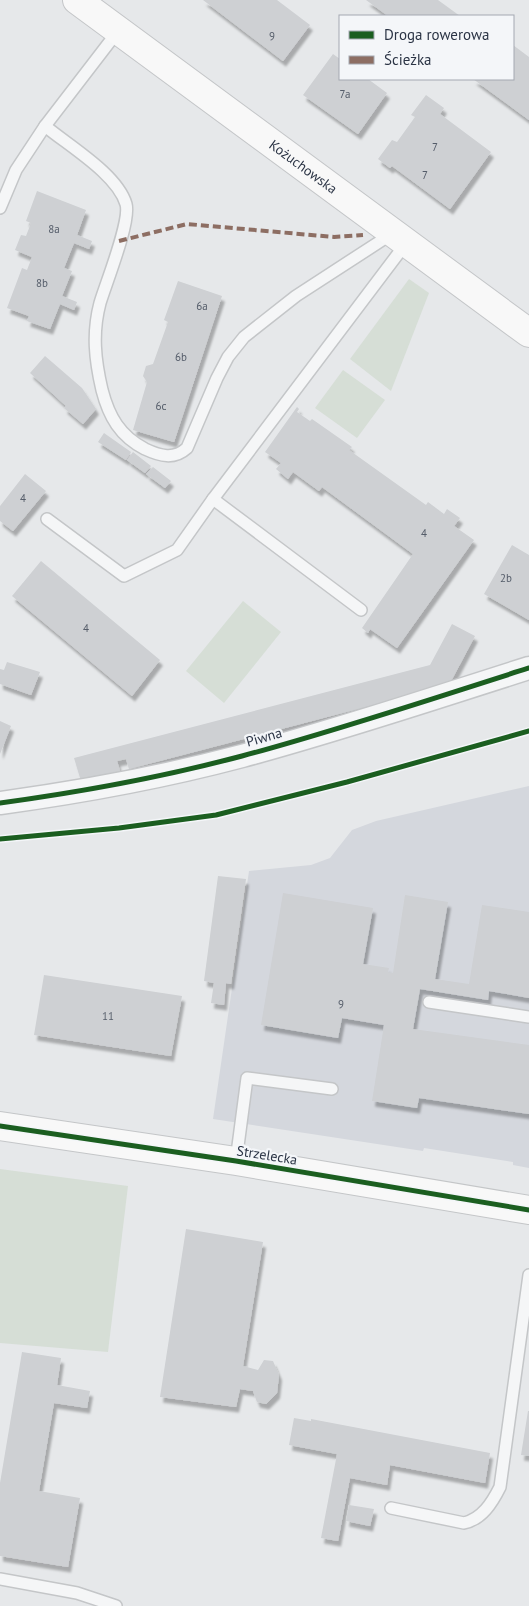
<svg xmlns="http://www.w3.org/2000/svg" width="529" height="1606" viewBox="0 0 529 1606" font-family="'PT Sans',sans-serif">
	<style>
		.built { fill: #d4d7dd }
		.green { fill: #d6ded6 }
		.building { fill: #ced0d3; filter: url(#shadow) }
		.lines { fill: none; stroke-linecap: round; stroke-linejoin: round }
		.lane-casing { stroke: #c4c6c8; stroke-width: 14 }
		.street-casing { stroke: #c4c6c8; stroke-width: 25 }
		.secondary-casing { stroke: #c4c6c8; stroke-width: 30 }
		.lane { stroke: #f5f6f7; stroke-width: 11 }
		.street { stroke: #f5f6f7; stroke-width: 22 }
		.secondary { stroke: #f8f8f8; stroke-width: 28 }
		.quiet { stroke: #8d6e63; stroke-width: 4; stroke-dasharray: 8 4; stroke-linecap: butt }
		.cycleway-casing { stroke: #f4f6f9; stroke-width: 8 }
		.cycleway { stroke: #1b5e20; stroke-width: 5 }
		.labels { text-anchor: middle; stroke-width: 4.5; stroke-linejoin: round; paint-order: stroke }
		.number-label { font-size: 11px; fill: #545c69 }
		.street-label { font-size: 14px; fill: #2b3445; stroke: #f4f6f9 }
	</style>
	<defs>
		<filter id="shadow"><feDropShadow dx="3" dy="5.5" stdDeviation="1" flood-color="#0004"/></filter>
	</defs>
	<rect width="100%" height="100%" fill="#e6e8ea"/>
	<polygon class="built" points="529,786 529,1168 513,1165 513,1162 424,1148 423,1151 213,1119 249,871 311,865 330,858 352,830 376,821"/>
	<g class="green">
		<polygon points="409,279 429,293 391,391 350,359"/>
		<polygon points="343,370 385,400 357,438 315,408"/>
		<polygon points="243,601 281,632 224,703 186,671"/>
		<polygon points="0,1169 128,1186 108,1352 0,1343"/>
	</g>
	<g class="building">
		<polygon points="203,0 277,0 310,25 283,61"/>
		<polygon points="366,0 438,0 460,16 388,16"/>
		<polygon points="513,45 529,57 529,120 473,79 513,79"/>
		<polygon points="333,54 340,59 340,79 368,79 387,93 358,134 303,95"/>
		<polygon points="426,95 444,108 440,114 491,152 450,209 392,166 390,168 378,159 392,140 397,142 415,117 411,115"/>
		<polygon points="37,191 86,210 77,235 92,241 89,249 74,243 64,268 72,271 62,296 77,302 74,310 60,304 50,329 27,321 29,316 7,308 22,268 27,270 32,257 15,250 21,235 26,236 31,223 26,221"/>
		<polygon points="178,281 222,296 174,442 133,430 147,382 143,376 146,366 153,364 168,322 164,320"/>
		<polygon points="45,356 82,388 96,409 83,424 64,408 66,406 30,373"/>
		<polygon points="297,407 299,409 297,412 310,421 312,419 352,447 349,450 426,505 428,502 444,514 447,509 460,518 454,526 474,540 397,648 370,629 368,633 362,628 413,554 322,487 319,491 293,472 288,479 276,469 281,463 265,452"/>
		<polygon points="104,433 131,452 126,460 98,442"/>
		<polygon points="133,452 151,466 145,473 127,460"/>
		<polygon points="153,467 171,481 165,488 146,474"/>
		<polygon points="25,474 46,491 13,531 0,521 0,506"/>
		<polygon points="512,545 529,555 529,620 484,594"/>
		<polygon points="41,561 160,660 132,696 12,596"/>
		<polygon points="452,624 475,636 449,685 129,769 126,759 117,761 120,771 81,781 74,758 430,665"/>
		<polygon points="7,662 40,672 31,695 0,684 0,669 4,670"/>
		<polygon points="0,721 11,726 0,754"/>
		<polygon points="218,876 246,879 231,984 226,983 224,1005 211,1003 214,983 204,981"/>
		<polygon points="283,893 373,908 363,964 389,968 388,972 393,973 405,895 448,902 435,979 469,984 482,905 529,912 529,998 489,991 488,1000 420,989 413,1029 529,1045 529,1114 419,1098 417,1108 372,1101 384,1025 342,1018 338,1038 261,1025"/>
		<polygon points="44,975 182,996 171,1056 34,1035"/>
		<polygon points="186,1229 263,1242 243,1366 258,1370 264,1360 273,1361 279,1375 277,1393 266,1404 257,1402 253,1391 240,1389 236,1407 160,1397"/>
		<polygon points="22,1352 61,1358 57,1385 90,1391 87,1408 54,1403 39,1491 80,1498 68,1567 0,1556 0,1483"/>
		<polygon points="528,1411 529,1411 529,1456 521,1455"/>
		<polygon points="294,1418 311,1421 311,1419 490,1453 485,1483 390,1465 387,1485 350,1478 338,1541 321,1538 337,1454 289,1445"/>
		<polygon points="349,1505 374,1509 370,1526 346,1521"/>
	</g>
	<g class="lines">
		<g class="lane-casing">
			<g id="lane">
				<path d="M45 126C69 146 117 174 126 204 131 221 106 283 100 303 92 333 95 360 102 390 109 417 120 436 145 449 160 456 174 460 187 448L217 378 228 357 244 337 296 296 393 233"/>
				<polyline points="0,208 16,170 45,126 118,31"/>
				<polyline points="47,519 124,576 177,550 213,499"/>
				<polyline points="361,610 213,499 407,242"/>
				<polyline points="429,1002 529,1017"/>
				<polyline points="236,1161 247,1078 332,1089"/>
				<path d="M391 1508 464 1523C482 1519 492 1503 500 1487L529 1275"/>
				<polyline points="0,1579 77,1593 116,1606"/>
			</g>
		</g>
		<g class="street-casing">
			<path id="street" d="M0 803C81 792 163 777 242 756 339 730 434 698 529 668"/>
		</g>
		<g class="secondary-casing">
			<g id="secondary">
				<path id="s1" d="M77 0 529 333"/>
				<polyline points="0,1126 236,1161 529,1210"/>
			</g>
		</g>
		<use href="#lane" class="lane"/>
		<use href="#street" class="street"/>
		<use href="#secondary" class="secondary"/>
		<polyline class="quiet" points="119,241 187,224 334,237 363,235"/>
		<g class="cycleway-casing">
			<g id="cycleway">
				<path d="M0 803C81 792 163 777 242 756 339 730 434 698 529 668"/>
				<polyline points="0,839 119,828 216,815 347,782 529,731"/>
				<polyline points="0,1126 236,1161 529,1210"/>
			</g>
		</g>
		<use href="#cycleway" class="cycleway"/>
	</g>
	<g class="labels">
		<g class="number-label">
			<text x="272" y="40">9</text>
			<text x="345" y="98">7a</text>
			<text x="435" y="151">7</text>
			<text x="425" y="179">7</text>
			<text x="54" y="233">8a</text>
			<text x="42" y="287">8b</text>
			<text x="202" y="310">6a</text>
			<text x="181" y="361">6b</text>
			<text x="161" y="410">6c</text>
			<text x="23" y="502">4</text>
			<text x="424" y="537">4</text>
			<text x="506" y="582">2b</text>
			<text x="86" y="632">4</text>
			<text x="341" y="1008">9</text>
			<text x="108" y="1020">11</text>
		</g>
		<g class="street-label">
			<text dy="5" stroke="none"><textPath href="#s1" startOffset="281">Kożuchowska</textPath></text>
			<text transform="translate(264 737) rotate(-16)" y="5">Piwna</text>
			<text transform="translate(267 1155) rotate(9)" y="5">Strzelecka</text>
		</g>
	</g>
	<rect x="339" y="15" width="175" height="65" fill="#f4f6f9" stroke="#a4a8b1"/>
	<rect x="349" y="31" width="25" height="8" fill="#1b5e20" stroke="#a4a8b1"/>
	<text x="384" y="40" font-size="15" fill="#2b3445">Droga rowerowa</text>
	<rect x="349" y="56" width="25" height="8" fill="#8d6e63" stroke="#a4a8b1"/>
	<text x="384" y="65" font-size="15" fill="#2b3445">Ścieżka</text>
</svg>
